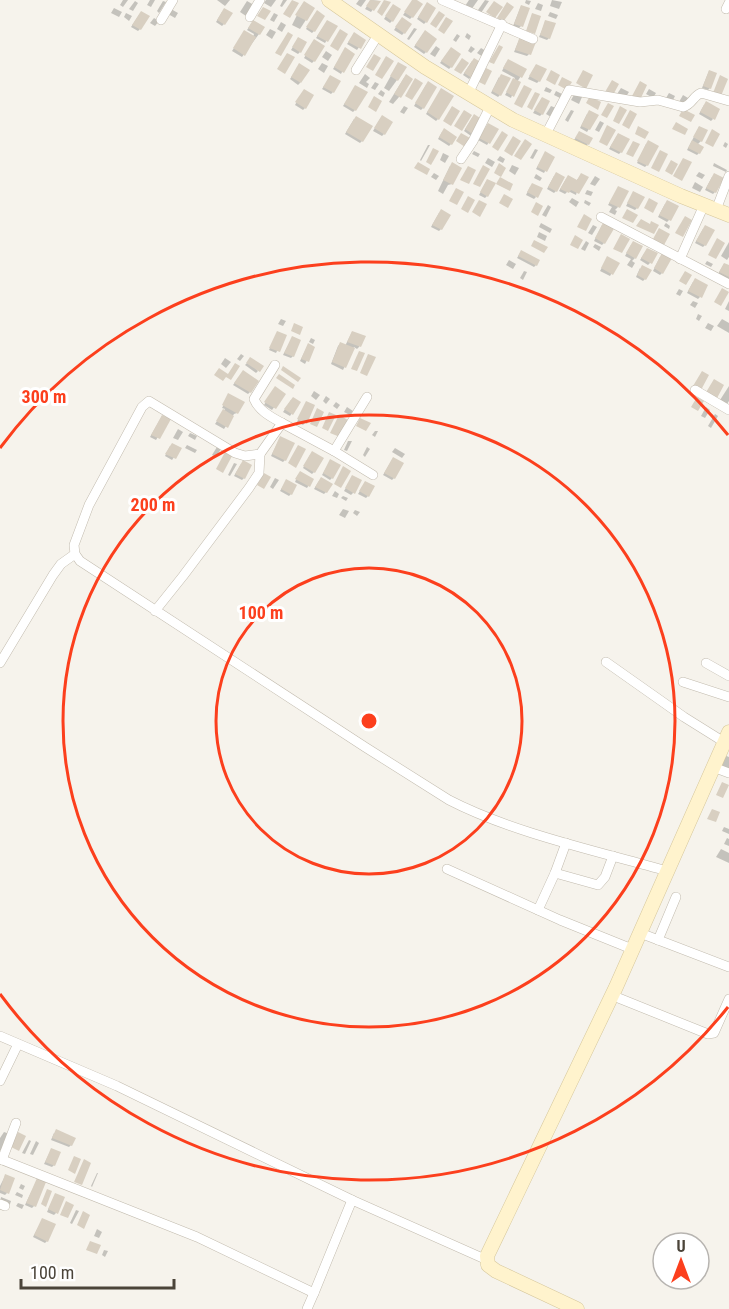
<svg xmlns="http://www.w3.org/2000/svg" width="729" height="1309" viewBox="0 0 729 1309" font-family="'Roboto Condensed',sans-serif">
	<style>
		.shadow { fill: #0003 }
		.building { fill: #d8cfc1 }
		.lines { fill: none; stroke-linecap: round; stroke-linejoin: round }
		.street-casing { stroke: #c2bbae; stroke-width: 10 }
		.secondary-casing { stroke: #d6c79b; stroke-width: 15 }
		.street { stroke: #fff; stroke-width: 9 }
		.secondary { stroke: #fff3cd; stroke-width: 14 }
		.ring { fill: none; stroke: #fc3f1d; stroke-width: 3 }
		.centre { fill: #fc3f1d; stroke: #fff; stroke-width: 3 }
		.ring-label { font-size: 18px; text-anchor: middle; font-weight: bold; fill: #fc3f1d; stroke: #fff; stroke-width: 6; stroke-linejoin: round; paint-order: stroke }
	</style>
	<rect width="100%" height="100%" fill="#f6f3ec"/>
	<g class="shadow">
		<polygon points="123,0 128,0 123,7 120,5"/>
		<polygon points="150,0 155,0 151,7 147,5"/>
		<polygon points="217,0 230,0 225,6"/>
		<polygon points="266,0 276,0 271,7 264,3"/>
		<polygon points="283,0 287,0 282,7 280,6"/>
		<polygon points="359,0 366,0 361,7 356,4"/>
		<polygon points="371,0 379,1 371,12 365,9"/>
		<polygon points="414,0 412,17 410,19 403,15"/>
		<polygon points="469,0 478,0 471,10 465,6"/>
		<polygon points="485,0 489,1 481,13 478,10"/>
		<polygon points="526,0 531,1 529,5 525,3"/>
		<polygon points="552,0 562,2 559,9 550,6"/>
		<polygon points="135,1 138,3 133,11 129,9"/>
		<polygon points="163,1 166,2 159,13 157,11"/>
		<polygon points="247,1 254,5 246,16 240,12"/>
		<polygon points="538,3 543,5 541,11 535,9"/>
		<polygon points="302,5 313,9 300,29 292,25"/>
		<polygon points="426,6 426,22 424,24 417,19"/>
		<polygon points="521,6 521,26 519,28 513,26"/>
		<polygon points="114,8 122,12 119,17 111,13"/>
		<polygon points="391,8 392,21 390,23 384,19"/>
		<polygon points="171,9 178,13 175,18 168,14"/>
		<polygon points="222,12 224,24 222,26 216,22"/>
		<polygon points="550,12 558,15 556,19 548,16"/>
		<polygon points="126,13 132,16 129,21 124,17"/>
		<polygon points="274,13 278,15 274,22 270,20"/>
		<polygon points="315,14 314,31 312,33 306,29"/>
		<polygon points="139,15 140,29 138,31 131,27"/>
		<polygon points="154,18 159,21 155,26 150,23"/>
		<polygon points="400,21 404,33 402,35 394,30"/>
		<polygon points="546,21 549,38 547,40 539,37"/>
		<polygon points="281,22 286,25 282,32 277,29"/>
		<polygon points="326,23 336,26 325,43 316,38"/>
		<polygon points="251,24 259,34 242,57 232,51 243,34 253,37 254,34 247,30"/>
		<polygon points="414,28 417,29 409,40 407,39"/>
		<polygon points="270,29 276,32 272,39 266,35"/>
		<polygon points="467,33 471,36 469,40 465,37"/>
		<polygon points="423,34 426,52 424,54 414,47"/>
		<polygon points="457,34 460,36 456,42 453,40"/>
		<polygon points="353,36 364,40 357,50 347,44"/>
		<polygon points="520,38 529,54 527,56 514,52"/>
		<polygon points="297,40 300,52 298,54 291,50"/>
		<polygon points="313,43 314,61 312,63 304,58"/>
		<polygon points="436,46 440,49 435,57 430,54"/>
		<polygon points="471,46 475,49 471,53 468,51"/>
		<polygon points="481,48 486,51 483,57 477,53"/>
		<polygon points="326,51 332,55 328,61 322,57"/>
		<polygon points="344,51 342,72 341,74 333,69"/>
		<polygon points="449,51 451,67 449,69 440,63"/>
		<polygon points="472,61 471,77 469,79 463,75"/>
		<polygon points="322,63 328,66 324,73 318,69"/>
		<polygon points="506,63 525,70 517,82 511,98 505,95 515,78 502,71"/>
		<polygon points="397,65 397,80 389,91 384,88"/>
		<polygon points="536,65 539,81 537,83 528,79"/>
		<polygon points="298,67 300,83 298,85 290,79"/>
		<polygon points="709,71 710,88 708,90 702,88"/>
		<polygon points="365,74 370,78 366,82 369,84 367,88 359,83"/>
		<polygon points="499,77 500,95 498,97 491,93"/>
		<polygon points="404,78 411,79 399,97 393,104 389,102"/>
		<polygon points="329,79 333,92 331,94 322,89"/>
		<polygon points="375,82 379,84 375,90 371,88"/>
		<polygon points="426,85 423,108 421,110 414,106"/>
		<polygon points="546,87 552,90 550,93 544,91"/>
		<polygon points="621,88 629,92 625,98 617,94"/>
		<polygon points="354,89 355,110 353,112 343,106"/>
		<polygon points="649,89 656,93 653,98 646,94"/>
		<polygon points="381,90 385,93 383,97 378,94"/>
		<polygon points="556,91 562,94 560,98 554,95"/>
		<polygon points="440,92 438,119 436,121 426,114"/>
		<polygon points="302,93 305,108 303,110 295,105"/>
		<polygon points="575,93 582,97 579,104 571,100"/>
		<polygon points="669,93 675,96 672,102 666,98"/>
		<polygon points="683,95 688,98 685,105 679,102"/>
		<polygon points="542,98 542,114 540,116 533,113"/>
		<polygon points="704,105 713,119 711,121 699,114"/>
		<polygon points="404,106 408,108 404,114 400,112"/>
		<polygon points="551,106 556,108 551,117 546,114"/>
		<polygon points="571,110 574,111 568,122 565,120"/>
		<polygon points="587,114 597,116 587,132 580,128"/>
		<polygon points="472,118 481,121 471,136 464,131"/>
		<polygon points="354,119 362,141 360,143 345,134"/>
		<polygon points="380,119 384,134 382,136 373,131"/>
		<polygon points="600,121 604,123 599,132 595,130"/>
		<polygon points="487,127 497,130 487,145 478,140"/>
		<polygon points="699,127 701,141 697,145 699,153 697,155 687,150"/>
		<polygon points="442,132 451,144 449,146 438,139"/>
		<polygon points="579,133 588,144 586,146 574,140"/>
		<polygon points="618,134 621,152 619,154 609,149"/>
		<polygon points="725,142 728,144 726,148 723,146"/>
		<polygon points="646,144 647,165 645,167 637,163"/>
		<polygon points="428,145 430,145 421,161 420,160"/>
		<polygon points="535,149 538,150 533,159 530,158"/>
		<polygon points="474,151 480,154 478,157 472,154"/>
		<polygon points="443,153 449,156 445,163 440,160"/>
		<polygon points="544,155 553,157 544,173 536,169"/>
		<polygon points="500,156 505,159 503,163 497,160"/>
		<polygon points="488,158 495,162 492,167 485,163"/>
		<polygon points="714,163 727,170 726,172 713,166"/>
		<polygon points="512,165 519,168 515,175 509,171"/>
		<polygon points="450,166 452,184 448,185 443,194 438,191"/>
		<polygon points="699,172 705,175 702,179 696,176"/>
		<polygon points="434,173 439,176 436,180 431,177"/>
		<polygon points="536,174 542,178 540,181 534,178"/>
		<polygon points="581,175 576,195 568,191 565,194 559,191 566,179 576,181"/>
		<polygon points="554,176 556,191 554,193 547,189"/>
		<polygon points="595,176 600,179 595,186 590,184"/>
		<polygon points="712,177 715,192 713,194 705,190"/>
		<polygon points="486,182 487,196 485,198 479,195"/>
		<polygon points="695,182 703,187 700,192 692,188"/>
		<polygon points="530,187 536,197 534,199 526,195"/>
		<polygon points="587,190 593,192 591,196 585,194"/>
		<polygon points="617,190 618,207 615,210 617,211 615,215 609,212 612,207 608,205"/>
		<polygon points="632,195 637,208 635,210 626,206"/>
		<polygon points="572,198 579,202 576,207 569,202"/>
		<polygon points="585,200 591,203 589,206 584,203"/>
		<polygon points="665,204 669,220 666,223 670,226 669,229 664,226 665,224 667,222 658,217"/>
		<polygon points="548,205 551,207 546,217 542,215"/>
		<polygon points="439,213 441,229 439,231 431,227"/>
		<polygon points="541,223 552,229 550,233 539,227"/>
		<polygon points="593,225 597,227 592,235 588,233"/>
		<polygon points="602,225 604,243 602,245 594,241"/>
		<polygon points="703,229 705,245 703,247 695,243"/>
		<polygon points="539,232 547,236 545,241 537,237"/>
		<polygon points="586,241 589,243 585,251 581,249"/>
		<polygon points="729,242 729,257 727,260 721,256"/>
		<polygon points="595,244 601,247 599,251 593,247"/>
		<polygon points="631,245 635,258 632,261 635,263 632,268 627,265 631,259 625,256"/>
		<polygon points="646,251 650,263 648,265 640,260"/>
		<polygon points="520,253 536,265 534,267 517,258"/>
		<polygon points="660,257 662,273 660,275 653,271"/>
		<polygon points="509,260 516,264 513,269 506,265"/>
		<polygon points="606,260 618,263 610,276 600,271"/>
		<polygon points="707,261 713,264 711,267 705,264"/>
		<polygon points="724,264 729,267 729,280 718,274"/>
		<polygon points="640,268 645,279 643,281 636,277"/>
		<polygon points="524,271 527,272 523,280 520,278"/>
		<polygon points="693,282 700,297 698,299 687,293"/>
		<polygon points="679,289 683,291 680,296 676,294"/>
		<polygon points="693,301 698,303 695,308 690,305"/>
		<polygon points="729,301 729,311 725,309"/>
		<polygon points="698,314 702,316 699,321 696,319"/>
		<polygon points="281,319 286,321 283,326 278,324"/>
		<polygon points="722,319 729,323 729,333 717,326"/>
		<polygon points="708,323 714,326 711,331 705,328"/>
		<polygon points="352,332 364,337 359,347 357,349 354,347 343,370 331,364 338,346 340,344 345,346"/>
		<polygon points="277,333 285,336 276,353 269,350"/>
		<polygon points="292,338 293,356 291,358 283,355"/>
		<polygon points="311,338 315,340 313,344 309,342"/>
		<polygon points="308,345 313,348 305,364 300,361"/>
		<polygon points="241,354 244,356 240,361 237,359"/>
		<polygon points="225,358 231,362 226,368 221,364"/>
		<polygon points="249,361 258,371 256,373 245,365"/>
		<polygon points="241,374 250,392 248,394 233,385"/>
		<polygon points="729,386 729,401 727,404 720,400"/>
		<polygon points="273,390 284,394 272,410 264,405"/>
		<polygon points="314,391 320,395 316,400 311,396"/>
		<polygon points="229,395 237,413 234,414 224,429 215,424 225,409 222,408"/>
		<polygon points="326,396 330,399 326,404 323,401"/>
		<polygon points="291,400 299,403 290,416 283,412"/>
		<polygon points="336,402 340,405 337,409 333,406"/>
		<polygon points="305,405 305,423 303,425 297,422"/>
		<polygon points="347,407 353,411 350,415 344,412"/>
		<polygon points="706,407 710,410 705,418 701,416"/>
		<polygon points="715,414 718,416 711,428 708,426"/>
		<polygon points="162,416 168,420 156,440 150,437"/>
		<polygon points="178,429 183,432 178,440 173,438"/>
		<polygon points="375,431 378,431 375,437 372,435"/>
		<polygon points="190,433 197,436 195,440 188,436"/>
		<polygon points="279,440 285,460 283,462 271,456"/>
		<polygon points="348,441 352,441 347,451 344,450"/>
		<polygon points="187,445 197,450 195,453 185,448"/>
		<polygon points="170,446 180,449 172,460 165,456"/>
		<polygon points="217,447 221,449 216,457 212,455"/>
		<polygon points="367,447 370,449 365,457 363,455"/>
		<polygon points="395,448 405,454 402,458 392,452"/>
		<polygon points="310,455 314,472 312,474 303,468"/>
		<polygon points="392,460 394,478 392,480 383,475"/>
		<polygon points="234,463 237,464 230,476 228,475"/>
		<polygon points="329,463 332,478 330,480 322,475"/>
		<polygon points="241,464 244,478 242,480 234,476"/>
		<polygon points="298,475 312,480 307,488 295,482"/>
		<polygon points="275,478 279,480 273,489 270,487"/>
		<polygon points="351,479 353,493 351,495 344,491"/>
		<polygon points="319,481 326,492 324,494 314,489"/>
		<polygon points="285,483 291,494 289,496 280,491"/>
		<polygon points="364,484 368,496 366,498 358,494"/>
		<polygon points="335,491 339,494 337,498 332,496"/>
		<polygon points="343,496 348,498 346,501 341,498"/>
		<polygon points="343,509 349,511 345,518 339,515"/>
		<polygon points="355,510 360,512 357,516 353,513"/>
		<polygon points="724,755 729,757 729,770 717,768"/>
		<polygon points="724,827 729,829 729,834 722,831"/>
		<polygon points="727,838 729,839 729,846 724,844"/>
		<polygon points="721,849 729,853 729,863 716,857"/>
		<polygon points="4,1132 10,1134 2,1151 0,1150 0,1138"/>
		<polygon points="54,1133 71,1145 69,1147 51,1140"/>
		<polygon points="29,1140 31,1141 25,1154 22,1153"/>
		<polygon points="36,1141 39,1143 33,1155 30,1154"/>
		<polygon points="50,1152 54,1165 52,1167 44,1164"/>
		<polygon points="97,1173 98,1173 92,1187 91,1186"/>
		<polygon points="5,1176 7,1193 5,1195 0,1193 0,1186"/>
		<polygon points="37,1180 34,1206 32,1208 25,1205"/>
		<polygon points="21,1184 25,1186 23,1190 19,1188"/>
		<polygon points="17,1192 23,1195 22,1198 15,1195"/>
		<polygon points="1,1197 11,1201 10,1204 8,1205 0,1202"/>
		<polygon points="54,1197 56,1213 54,1215 47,1212"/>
		<polygon points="18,1203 24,1205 22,1209 16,1206"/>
		<polygon points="76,1210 79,1211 72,1224 70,1223"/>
		<polygon points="42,1220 47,1241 45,1243 33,1237"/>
		<polygon points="97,1229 102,1232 99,1238 94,1236"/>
		<polygon points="104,1250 108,1251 105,1257 102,1255"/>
	</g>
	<g class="building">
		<polygon points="292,0 299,3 290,18 283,14"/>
		<polygon points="370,0 381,1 374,11 366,6"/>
		<polygon points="384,0 391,2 382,16 377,12"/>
		<polygon points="412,0 417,0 423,4 413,18 404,12"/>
		<polygon points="304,1 315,8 307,21 295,15"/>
		<polygon points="494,1 503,7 495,18 486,12"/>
		<polygon points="427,2 436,8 427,23 418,17"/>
		<polygon points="507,2 514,7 503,22 497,18"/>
		<polygon points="393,4 401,9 393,22 385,16"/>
		<polygon points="521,5 530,8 523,27 514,24"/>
		<polygon points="263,7 271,11 265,20 257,16"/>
		<polygon points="224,8 233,13 225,25 217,20"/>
		<polygon points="317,10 325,16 315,32 306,27"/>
		<polygon points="141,11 150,16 141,30 132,25"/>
		<polygon points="439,11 445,15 436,28 430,24"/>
		<polygon points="532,13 541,16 535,34 526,31"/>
		<polygon points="402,17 412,24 405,34 395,27"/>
		<polygon points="446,17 453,21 444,34 438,30"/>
		<polygon points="253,20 265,27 260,35 248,28"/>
		<polygon points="327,20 338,26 328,42 317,36"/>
		<polygon points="545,20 556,23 550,39 540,35"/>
		<polygon points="340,29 348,34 338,51 330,46"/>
		<polygon points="244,30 256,37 245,56 233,48"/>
		<polygon points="425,30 437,39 427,53 415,45"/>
		<polygon points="288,32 293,35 281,56 275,53"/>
		<polygon points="354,32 366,40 361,49 348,42"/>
		<polygon points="520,36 536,42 531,55 515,50"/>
		<polygon points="298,37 307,42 301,53 292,47"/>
		<polygon points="314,39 325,46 315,62 304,55"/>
		<polygon points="499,45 503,47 494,64 489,62"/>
		<polygon points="345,47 355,54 344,73 334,67"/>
		<polygon points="451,47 461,54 452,68 441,61"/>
		<polygon points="287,53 295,57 285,74 277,69"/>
		<polygon points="374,54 381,58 373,71 366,67"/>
		<polygon points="386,56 394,61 382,79 375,75"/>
		<polygon points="462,58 469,63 461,74 454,70"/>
		<polygon points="474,58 482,63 472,78 464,73"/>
		<polygon points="508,59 527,69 522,78 503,68"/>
		<polygon points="398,62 407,67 398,81 390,76"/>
		<polygon points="299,63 310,70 301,83 291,77"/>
		<polygon points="536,64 547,69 540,82 529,76"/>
		<polygon points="486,68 492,71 485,85 479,82"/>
		<polygon points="551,70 560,75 555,85 546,80"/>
		<polygon points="583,70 593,75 586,89 576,83"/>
		<polygon points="709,70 717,73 711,89 703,86"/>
		<polygon points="406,74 413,79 401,98 394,94"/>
		<polygon points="501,74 511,78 501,96 492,91"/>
		<polygon points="330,75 341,81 334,93 323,87"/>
		<polygon points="720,75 728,79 721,96 713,93"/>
		<polygon points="562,77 572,82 567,90 558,85"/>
		<polygon points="415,78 423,83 412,100 405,96"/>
		<polygon points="513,78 521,82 514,97 506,92"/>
		<polygon points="612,80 619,84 613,95 605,92"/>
		<polygon points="428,81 437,87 424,109 415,103"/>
		<polygon points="640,81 647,85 640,100 632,96"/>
		<polygon points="355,85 368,92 356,111 344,104"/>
		<polygon points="524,85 532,89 522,108 514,104"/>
		<polygon points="441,88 454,96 439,120 427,112"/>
		<polygon points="304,89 314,95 306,109 295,102"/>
		<polygon points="535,92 540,94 532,110 527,107"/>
		<polygon points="374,96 382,101 376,112 368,107"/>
		<polygon points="590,96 601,102 598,110 586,103"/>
		<polygon points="542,97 550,101 543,115 534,110"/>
		<polygon points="706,101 720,109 715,120 700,112"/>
		<polygon points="608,103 614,106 607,118 601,115"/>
		<polygon points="452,106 460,111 451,126 443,121"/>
		<polygon points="620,106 627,110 619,124 613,121"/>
		<polygon points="683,109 695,115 691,122 679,116"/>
		<polygon points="464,110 472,115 462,131 454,126"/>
		<polygon points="589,110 599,115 590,130 581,126"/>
		<polygon points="630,110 637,114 629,129 622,125"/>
		<polygon points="474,114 483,120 474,135 465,129"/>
		<polygon points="382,115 393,122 385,135 374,128"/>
		<polygon points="356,116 373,126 363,142 346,132"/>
		<polygon points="676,122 688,129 685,135 672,129"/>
		<polygon points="488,123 499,129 490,144 479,138"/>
		<polygon points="607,125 616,130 607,146 599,142"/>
		<polygon points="638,126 649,132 645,139 635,134"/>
		<polygon points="699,126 708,130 702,142 693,137"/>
		<polygon points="444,128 457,137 452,145 439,137"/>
		<polygon points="712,129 720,134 713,147 705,143"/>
		<polygon points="502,131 508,135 498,151 492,147"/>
		<polygon points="579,131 593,138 589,145 575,138"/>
		<polygon points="461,133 470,138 465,147 456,141"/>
		<polygon points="618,133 630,139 622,153 610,147"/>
		<polygon points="513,136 521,141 512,156 504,151"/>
		<polygon points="525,139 532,144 521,160 514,156"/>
		<polygon points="648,140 659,146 648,166 637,161"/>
		<polygon points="692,140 704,147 700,154 688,148"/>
		<polygon points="633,141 640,144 633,157 626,154"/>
		<polygon points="433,148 439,151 431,165 426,162"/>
		<polygon points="660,150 668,154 659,172 651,168"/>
		<polygon points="545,151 555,157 547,172 537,167"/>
		<polygon points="683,158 692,162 682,181 673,176"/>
		<polygon points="671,160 678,164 672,175 665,171"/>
		<polygon points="418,162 430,169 427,175 414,168"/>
		<polygon points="452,162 462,168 453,185 443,180"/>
		<polygon points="499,163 506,168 501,177 494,173"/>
		<polygon points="483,165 490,169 480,187 473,184"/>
		<polygon points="468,166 476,170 469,184 460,180"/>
		<polygon points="556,172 565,177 557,192 548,187"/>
		<polygon points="581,173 589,177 579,194 571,190 569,193 560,189 568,175 577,180"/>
		<polygon points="714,173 724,178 716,193 706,188"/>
		<polygon points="500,177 513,184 510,191 496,184"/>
		<polygon points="487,179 496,183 488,197 480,192"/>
		<polygon points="532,183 543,188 538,198 527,192"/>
		<polygon points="618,186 629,191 620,208 609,203"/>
		<polygon points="456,188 464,192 457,205 449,201"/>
		<polygon points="633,191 645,197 638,209 627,203"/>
		<polygon points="504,194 513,199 508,208 499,203"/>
		<polygon points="468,196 475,200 468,213 461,209"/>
		<polygon points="649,198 658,203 653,213 644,208"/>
		<polygon points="479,200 487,204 480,217 472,212"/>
		<polygon points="667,200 679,206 671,221 659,215"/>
		<polygon points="536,202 543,206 538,216 531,212"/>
		<polygon points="441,209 451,215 442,230 432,225"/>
		<polygon points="627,209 638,215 633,223 622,218"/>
		<polygon points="584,214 592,219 586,231 577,227"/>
		<polygon points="685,216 692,220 683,237 675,233"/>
		<polygon points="641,219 650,224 651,221 659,225 654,234 636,226"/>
		<polygon points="604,221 615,227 605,244 595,238"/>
		<polygon points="705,225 715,230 706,246 696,241"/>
		<polygon points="659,228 670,234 664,245 653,239"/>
		<polygon points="621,234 630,239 622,253 613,249"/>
		<polygon points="575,235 583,240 578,249 570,245"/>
		<polygon points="717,238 725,243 716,259 708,255"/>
		<polygon points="534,240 548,247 544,253 531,246"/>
		<polygon points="633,241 643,246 636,259 626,253"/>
		<polygon points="647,248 658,253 652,264 641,258"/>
		<polygon points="521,250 540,260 537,266 518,256"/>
		<polygon points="662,253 672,258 663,274 654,268"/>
		<polygon points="607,256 620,263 613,275 601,268"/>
		<polygon points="724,263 729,265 729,277 719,272"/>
		<polygon points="642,265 652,270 646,280 637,275"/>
		<polygon points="685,271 692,275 686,285 679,281"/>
		<polygon points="695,278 708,285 702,298 688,291"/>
		<polygon points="722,288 729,292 721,306 714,302"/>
		<polygon points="294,323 303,327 300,335 291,331"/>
		<polygon points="277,331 287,335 280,352 269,348"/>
		<polygon points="352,331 366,336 361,347 347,342"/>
		<polygon points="292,336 301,340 294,357 284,353"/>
		<polygon points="340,342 355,348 346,368 332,362"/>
		<polygon points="308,343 315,347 309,362 301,359"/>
		<polygon points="359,351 365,353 357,371 351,369"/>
		<polygon points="368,354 376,357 367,376 360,373"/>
		<polygon points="250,357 264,366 260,372 246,363"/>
		<polygon points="235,363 240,366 231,380 226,377 223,381 214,375 219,368 228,374"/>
		<polygon points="283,366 301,378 298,382 281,370"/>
		<polygon points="243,370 259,381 251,393 234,383"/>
		<polygon points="702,371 709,375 701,390 693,386"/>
		<polygon points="279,374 295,385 293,389 276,378"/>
		<polygon points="714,379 724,385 716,400 705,394"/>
		<polygon points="275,386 286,394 276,409 264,402"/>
		<polygon points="228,393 245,402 238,414 222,405"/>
		<polygon points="293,397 301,402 293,415 284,409"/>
		<polygon points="697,397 704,401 698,411 691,407"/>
		<polygon points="306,401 315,405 307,424 297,419"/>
		<polygon points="317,408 324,412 317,427 310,424"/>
		<polygon points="223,409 234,416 228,428 216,421"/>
		<polygon points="329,412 336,415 328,431 322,428"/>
		<polygon points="162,415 171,419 160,439 151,435"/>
		<polygon points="339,415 348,420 340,437 330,433"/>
		<polygon points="360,418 371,423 366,431 356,426"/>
		<polygon points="280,436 295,443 286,461 272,454"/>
		<polygon points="172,443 182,448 176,459 165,454"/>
		<polygon points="298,445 306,449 296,468 288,463"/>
		<polygon points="312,451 324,458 315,473 303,466"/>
		<polygon points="225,452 232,456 223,473 216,469"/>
		<polygon points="393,457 404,463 395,479 384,473"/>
		<polygon points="330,459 341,465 333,479 323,473"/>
		<polygon points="243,460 252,465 245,479 235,474"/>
		<polygon points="343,466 351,471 341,488 334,484"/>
		<polygon points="300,471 314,479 310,487 295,479"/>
		<polygon points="264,473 271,477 264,489 257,485"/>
		<polygon points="352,475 362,480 355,494 345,488"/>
		<polygon points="321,477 333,484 327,493 315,487"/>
		<polygon points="286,479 297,485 292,495 281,489"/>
		<polygon points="365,481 375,486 369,497 359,491"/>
		<polygon points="722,782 729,785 723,798 716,795"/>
		<polygon points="712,809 720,812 716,822 707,819"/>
		<polygon points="56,1129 76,1138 72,1146 52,1138"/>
		<polygon points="18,1132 26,1136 19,1151 11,1147"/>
		<polygon points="51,1148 61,1152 55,1166 45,1162"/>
		<polygon points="74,1156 81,1159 75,1174 68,1170"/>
		<polygon points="84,1159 91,1163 82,1185 74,1182"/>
		<polygon points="5,1174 15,1178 9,1194 0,1190"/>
		<polygon points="37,1178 46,1182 36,1207 26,1203"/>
		<polygon points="47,1189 52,1191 46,1207 41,1204"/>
		<polygon points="55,1193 65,1197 58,1214 48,1209"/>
		<polygon points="66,1201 74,1205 68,1218 60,1215"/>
		<polygon points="83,1211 90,1215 84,1229 77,1225"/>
		<polygon points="42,1218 56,1224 48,1242 34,1235"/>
		<polygon points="90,1241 101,1245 97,1254 86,1250"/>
	</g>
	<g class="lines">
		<g class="street-casing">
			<g id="street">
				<polyline points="442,0 533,39"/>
				<polyline points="726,9 729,3"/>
				<polyline points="250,17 260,0"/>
				<polyline points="161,20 173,0"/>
				<polyline points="356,70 378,35"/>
				<polyline points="468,94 502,24"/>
				<path d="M545 136 569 90 640 102 658 100 683 107C692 105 693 96 701 93L729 101"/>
				<polyline points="461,159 473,141 490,107"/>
				<polyline points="716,210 729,176"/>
				<polyline points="601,217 729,284"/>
				<polyline points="680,259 704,205"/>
				<path d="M275 365 254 399C259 411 271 417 282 423"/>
				<polyline points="695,390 729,410"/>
				<polyline points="334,451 367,397"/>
				<path d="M373 475 334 451 282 423 260 454 245 456 235 453 149 401 142 407 89 505 74 545 75 554 80 561 365 747 449 800C513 833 597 851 667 871"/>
				<polyline points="155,611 183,576 249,488 259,473 260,454"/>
				<polyline points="606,662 684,717 724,742"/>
				<polyline points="0,663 53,575 61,564 75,554"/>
				<polyline points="706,663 729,676"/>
				<polyline points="683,682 729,697"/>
				<polyline points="713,767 729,773"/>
				<polyline points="447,869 560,920 632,949"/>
				<polyline points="555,873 598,885 605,877 613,856"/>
				<polyline points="538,910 555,873 566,843"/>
				<polyline points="640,933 729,967"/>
				<polyline points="658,940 676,897"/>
				<polyline points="611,995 708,1034 714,1033 729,999"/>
				<polyline points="0,1036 117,1086 352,1200"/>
				<polyline points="0,1081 18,1044"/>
				<polyline points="0,1159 197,1237 314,1293 352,1200 487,1260"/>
				<polyline points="2,1160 16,1123"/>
				<polyline points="0,1204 5,1206"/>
				<polyline points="307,1309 314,1293"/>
			</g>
		</g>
		<g class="secondary-casing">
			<g id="secondary">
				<polyline points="329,0 425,67 513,120 681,196 729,215"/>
				<polyline points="577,1309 496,1271 488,1265 487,1256 616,987 729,732"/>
			</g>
		</g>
		<use href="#street" class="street"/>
		<use href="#secondary" class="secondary"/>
	</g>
	<g class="ring">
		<circle cx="369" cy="721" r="153"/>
		<circle cx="369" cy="721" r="306"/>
		<path d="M728 1007A459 459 0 0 1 0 994M0 448A459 459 0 0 1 728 435"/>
	</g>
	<circle cx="369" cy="721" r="9" class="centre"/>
	<g class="ring-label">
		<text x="44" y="403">300 m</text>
		<text x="153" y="511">200 m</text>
		<text x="261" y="619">100 m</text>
	</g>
	<g transform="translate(681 1261)"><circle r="28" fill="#ffffff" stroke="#b7b4b0" stroke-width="1.5"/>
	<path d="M0-4.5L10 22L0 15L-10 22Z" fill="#fc3f1d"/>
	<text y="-9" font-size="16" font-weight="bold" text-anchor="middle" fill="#4b4439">U</text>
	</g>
	<path d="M21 1279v9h153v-9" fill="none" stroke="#4b4439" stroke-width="3"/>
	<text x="30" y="1279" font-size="18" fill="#4b4439" stroke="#ffffff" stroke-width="4.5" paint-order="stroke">100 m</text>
</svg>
